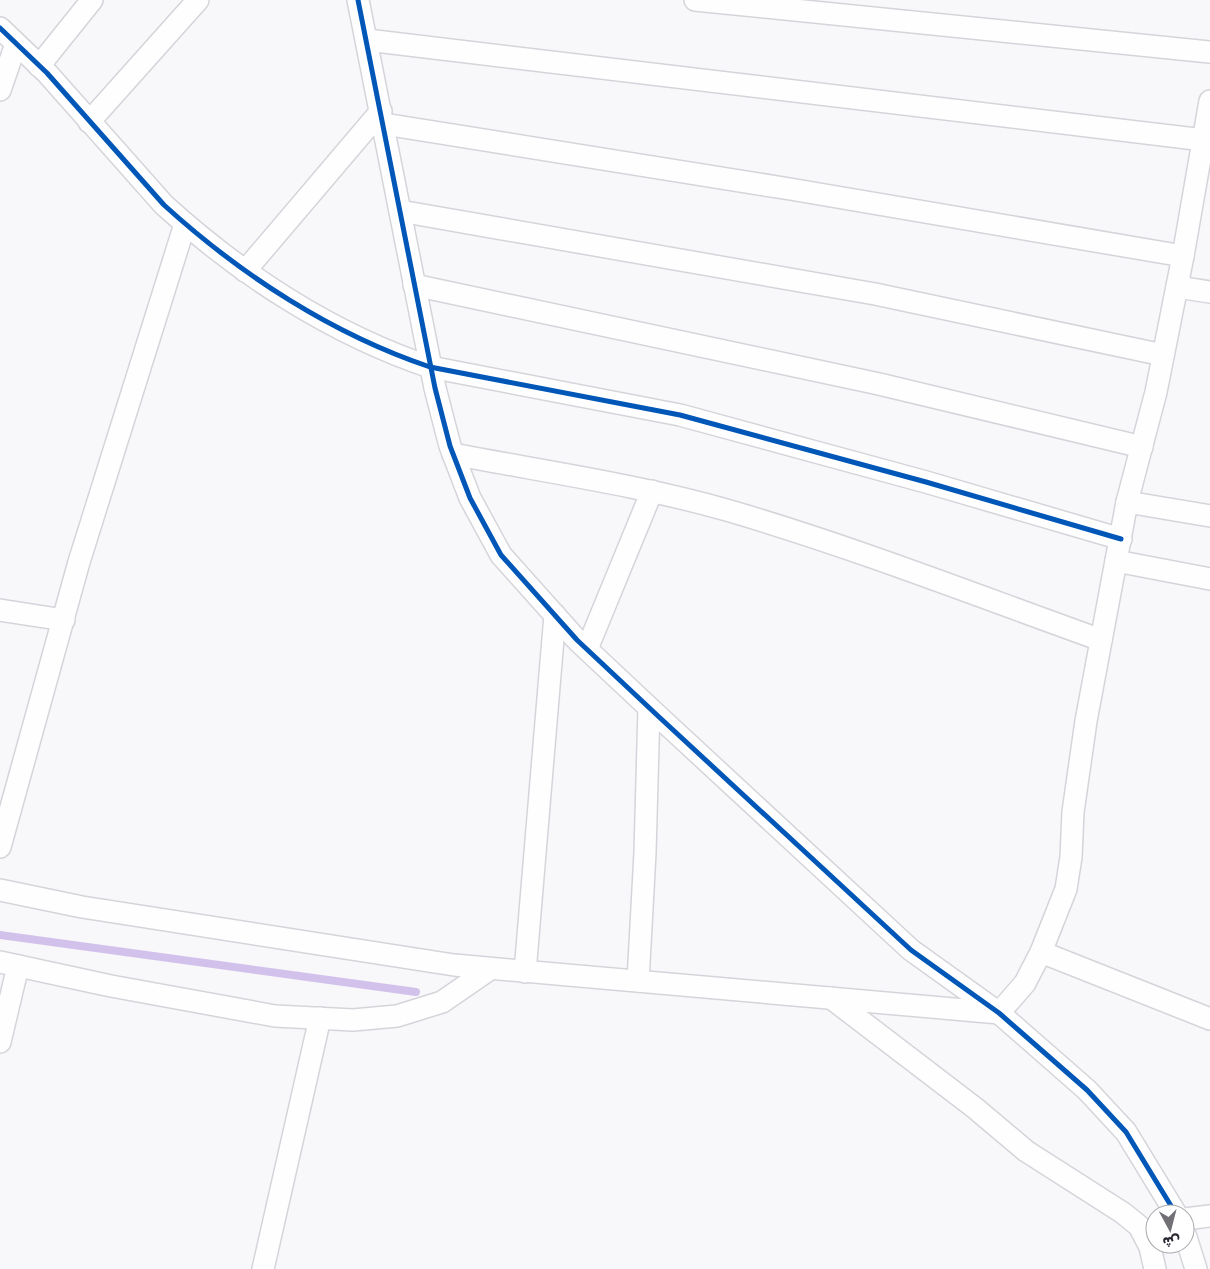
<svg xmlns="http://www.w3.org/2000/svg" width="1210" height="1269" viewBox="0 0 1210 1269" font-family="Rubik,'Noto Sans Arabic',sans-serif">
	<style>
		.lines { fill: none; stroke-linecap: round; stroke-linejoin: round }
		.stream { stroke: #d2c2eb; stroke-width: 8 }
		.minor-casing { stroke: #d6d4da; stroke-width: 24 }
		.minor { stroke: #fefefe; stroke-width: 21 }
		.cycleway-casing { stroke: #fff; stroke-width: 8 }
		.cycleway { stroke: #0057b8; stroke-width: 5 }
	</style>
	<rect width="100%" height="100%" fill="#f8f7fa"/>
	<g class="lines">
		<polyline class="stream" points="0,935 416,992"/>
		<g class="minor-casing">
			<g id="minor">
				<polyline points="358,0 435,388 450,446 470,498 501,555 577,640 658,716 911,950 999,1013 1087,1090 1126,1132 1176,1214"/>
				<polyline points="695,0 1210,52"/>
				<path d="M0 28 47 73 164 205C241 275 332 334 430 367L680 415 926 482 1121 539"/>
				<polyline points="367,40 1204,140"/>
				<polyline points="39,66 92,0"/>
				<polyline points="0,90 16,44"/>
				<polyline points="89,122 198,0"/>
				<polyline points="384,124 790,189 1183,256"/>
				<polyline points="400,211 875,294 1163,355"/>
				<polyline points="245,271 381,111"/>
				<polyline points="414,285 879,384 1142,447"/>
				<polyline points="1177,287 1210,292"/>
				<path d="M453 454C546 472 640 485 730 511 856 548 978 596 1101 640"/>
				<polyline points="1127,502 1210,516"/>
				<polyline points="1116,561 1210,579"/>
				<polyline points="0,610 64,620"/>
				<polyline points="587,649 652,491"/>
				<polyline points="0,847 79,562 185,224"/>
				<polyline points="0,890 82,907 454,965 999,1013"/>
				<polyline points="1041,952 1210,1019"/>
				<polyline points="0,962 111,986 275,1016 353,1020 397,1016 442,1002 490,969"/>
				<polyline points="525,972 555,615"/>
				<polyline points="638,981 645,853 649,708"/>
				<polyline points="831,998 975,1108 1026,1151 1123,1213 1139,1226 1150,1247 1155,1269"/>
				<polyline points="999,1013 1025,983 1041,952 1066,889 1071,857 1073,812 1086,721 1127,502 1156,392 1183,256 1210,101"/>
				<polyline points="0,1042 18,966"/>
				<polyline points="1185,1219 1210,1216"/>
				<polyline points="1185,1234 1196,1269"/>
				<polyline points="263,1269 320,1018"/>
			</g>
		</g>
		<use href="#minor" class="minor"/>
		<g class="cycleway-casing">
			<g id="cycleway">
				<polyline points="358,0 435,388 450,446 470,498 501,555 577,640 658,716 911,950 999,1013 1087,1090 1126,1132 1176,1214"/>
				<path d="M0 28 47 73 164 205C241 275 332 334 430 367L680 415 926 482 1121 539"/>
			</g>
		</g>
		<use href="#cycleway" class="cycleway"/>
	</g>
	<g transform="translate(1170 1229) rotate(173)"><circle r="24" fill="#ffffff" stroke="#aaa8ac"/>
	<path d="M0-4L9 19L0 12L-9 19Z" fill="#726f77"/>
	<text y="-8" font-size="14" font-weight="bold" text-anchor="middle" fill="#2a2630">ش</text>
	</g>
</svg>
